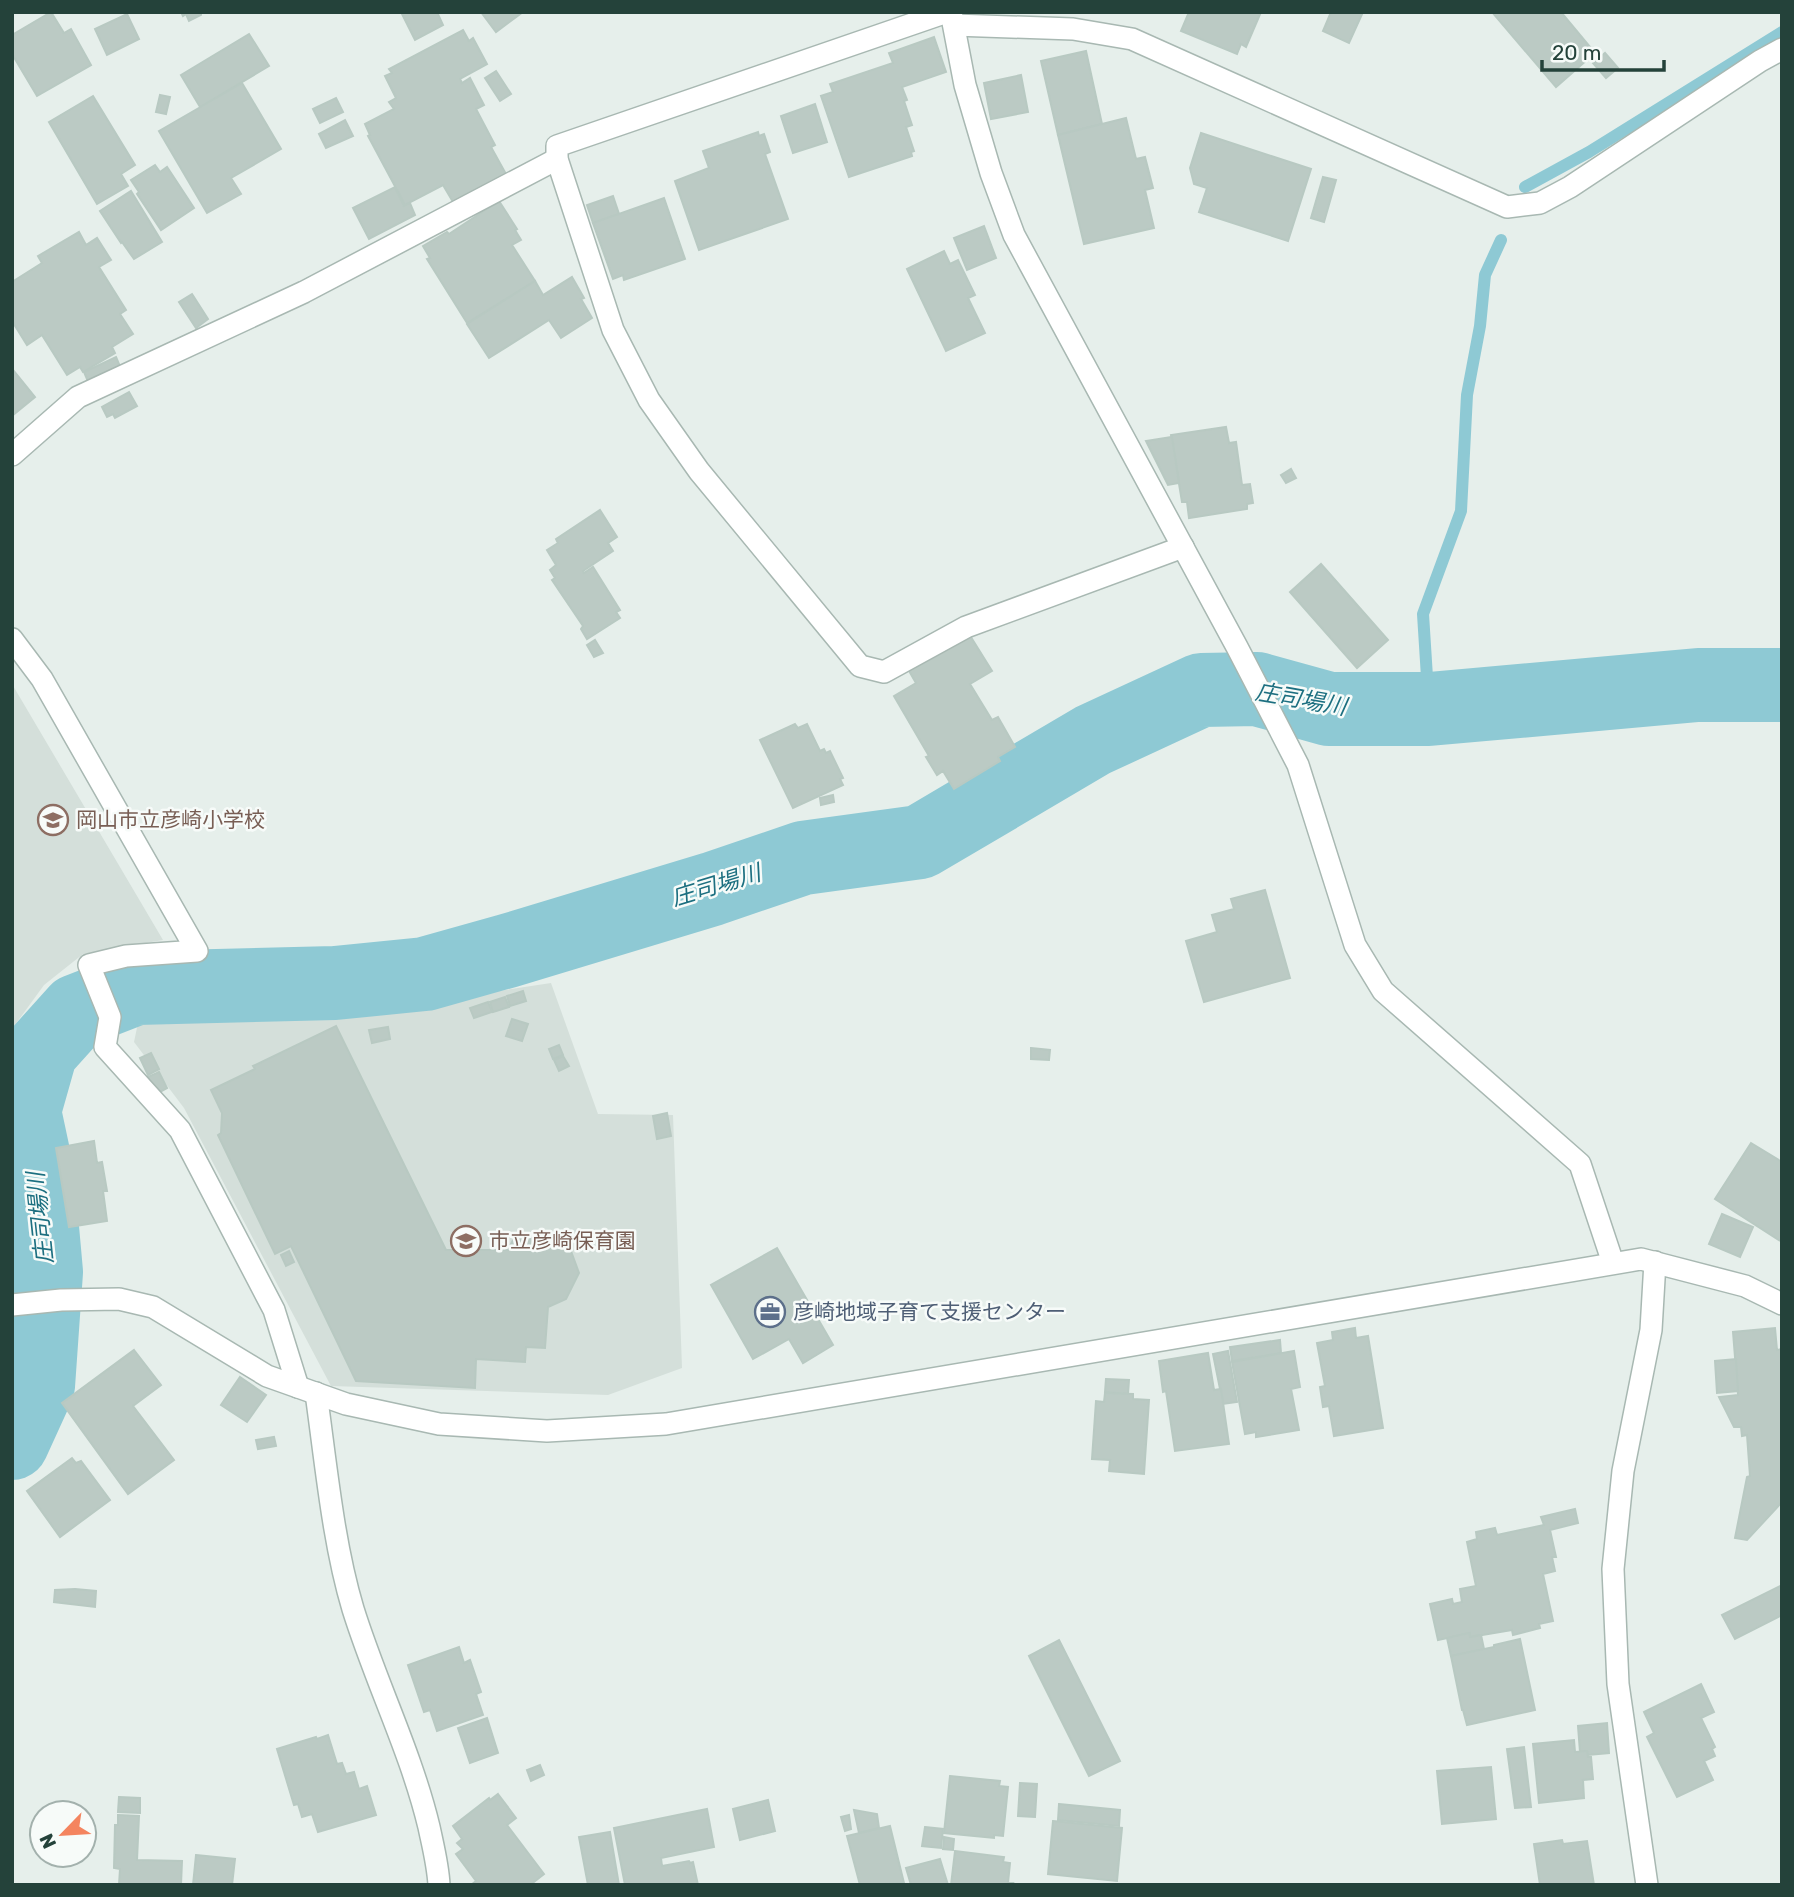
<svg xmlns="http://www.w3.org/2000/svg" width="1794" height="1897" viewBox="0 0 1794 1897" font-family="Rubik,'Noto Sans JP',sans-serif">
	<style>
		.built { fill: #d4dfda }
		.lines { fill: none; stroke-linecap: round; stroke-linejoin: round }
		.stream { stroke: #8ec9d4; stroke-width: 12 }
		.river { stroke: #8ec9d4; stroke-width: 74 }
		.building { fill: #bbcac4; stroke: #b8c9c2; stroke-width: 2 }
		.minor-casing { stroke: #a8b8b2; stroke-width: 24 }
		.minor { stroke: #fff; stroke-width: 21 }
		.labels { text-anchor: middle; stroke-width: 5; stroke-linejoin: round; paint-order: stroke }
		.education-label { font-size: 21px; fill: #785e54; stroke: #f7fbf9; text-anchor: start }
		.service-label { font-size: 21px; fill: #4e5e75; stroke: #f7fbf9; text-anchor: start }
		.water-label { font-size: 23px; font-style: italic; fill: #1c6f80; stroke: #f7fbf9 }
	</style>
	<rect width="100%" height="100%" fill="#e6efeb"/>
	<g class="built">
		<polygon points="12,684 163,940 83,954 44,985 12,1029"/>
		<polygon points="551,983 598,1114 673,1115 682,1368 608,1395 331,1386 184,1108 134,1042 138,1023 252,1008 371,1010"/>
	</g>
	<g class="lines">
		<g class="stream">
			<polyline points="1525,187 1589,152 1782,32"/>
			<polyline points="1429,709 1423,614 1461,511 1467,395 1480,326 1485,275 1501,240"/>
		</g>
		<polyline class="river" points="12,1443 38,1386 46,1272 37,1172 24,1111 41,1051 77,1011 136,988 335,983 425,974 507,951 712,889 803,858 920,842 1093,740 1201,690 1257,689 1329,709 1429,709 1698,685 1782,685"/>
	</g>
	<g class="building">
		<polygon points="51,12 64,33 71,29 91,65 37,96 12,54 12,35"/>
		<polygon points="181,12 201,12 201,15 189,21 186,14 183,16"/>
		<polygon points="401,12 437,12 443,25 415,40"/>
		<polygon points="481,12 523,12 496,32"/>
		<polygon points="1189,12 1261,12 1246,47 1241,44 1237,54 1181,31"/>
		<polygon points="1331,12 1363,12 1349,43 1323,31"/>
		<polygon points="1492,12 1561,12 1595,53 1556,87"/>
		<polygon points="127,14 139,39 107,55 95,29"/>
		<polygon points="463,30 469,41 473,38 487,64 460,79 462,83 470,78 484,105 476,109 495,145 491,147 506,174 453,202 443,185 405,205 368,136 370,135 365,124 394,109 389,102 396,98 385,76 392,73 389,69"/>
		<polygon points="249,34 269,66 200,107 181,75"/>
		<polygon points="934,37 946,72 902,87 907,100 904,101 912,125 906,127 914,151 911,152 912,156 849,177 821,96 833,92 830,84 893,63 889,53"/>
		<polygon points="1086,51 1102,124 1058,135 1041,61"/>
		<polygon points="1605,53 1618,68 1606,78 1593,63"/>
		<polygon points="496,71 511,94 500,101 485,78"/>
		<polygon points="1021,75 1028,112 991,119 984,83"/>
		<polygon points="242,83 281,149 231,178 241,194 207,213 159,131"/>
		<polygon points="160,95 170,97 166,114 156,112"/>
		<polygon points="93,96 135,165 121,174 128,186 97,204 49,122"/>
		<polygon points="336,98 343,112 320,123 313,109"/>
		<polygon points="815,104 827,142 793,153 781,116"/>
		<polygon points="1126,118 1136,159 1145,157 1153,188 1145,190 1154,228 1084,244 1058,135"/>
		<polygon points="345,120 353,136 326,148 319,134"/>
		<polygon points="758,132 759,136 764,134 770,152 765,154 788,219 699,250 675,181 709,168 703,151"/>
		<polygon points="1201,133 1311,169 1288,241 1199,212 1207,188 1194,184 1190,168"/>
		<polygon points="155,165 160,172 167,167 194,208 161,230 137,194 139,192 131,180"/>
		<polygon points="1323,177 1336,180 1324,222 1311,218"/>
		<polygon points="395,187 404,206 410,203 415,215 369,239 353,208"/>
		<polygon points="131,191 162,242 134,259 122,242 121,243 100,211"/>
		<polygon points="613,196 619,214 593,223 587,205"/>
		<polygon points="664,198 685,259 624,280 623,275 613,279 593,223"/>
		<polygon points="499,201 517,229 515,230 521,240 512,245 535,281 467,323 427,259 430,258 423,246 447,232 449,234"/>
		<polygon points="984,226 996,258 967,270 954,238"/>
		<polygon points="79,232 86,245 97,238 111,260 99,267 126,310 120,314 133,334 112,347 115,353 83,372 80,367 67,375 42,335 27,345 12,321 12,282 42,263 38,256"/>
		<polygon points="944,251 950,264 958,260 975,295 968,298 985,333 946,351 907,269"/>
		<polygon points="572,277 584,298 581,299 592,318 561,338 549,320 489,358 467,324 535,281 543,295"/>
		<polygon points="192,294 208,319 196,328 179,302"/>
		<polygon points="116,357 121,369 89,384 84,372"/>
		<polygon points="13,370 35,397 12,416 12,371"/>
		<polygon points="129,392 137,406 115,418 113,414 107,417 102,407"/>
		<polygon points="1226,427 1229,443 1236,442 1242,485 1250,484 1253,503 1247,504 1247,509 1189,518 1187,502 1182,502 1171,435"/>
		<polygon points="1172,437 1179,483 1168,485 1146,441"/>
		<polygon points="1291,469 1296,478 1286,483 1281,475"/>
		<polygon points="600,510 617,537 608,543 613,551 583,571 584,573 593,567 620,610 616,612 620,618 587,639 581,629 583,626 552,580 555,578 550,570 556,565 547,550 558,543 556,539"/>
		<polygon points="1321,564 1388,640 1357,668 1290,592"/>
		<polygon points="969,634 992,671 970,684 992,720 998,717 1015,747 998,757 1000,761 954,789 943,771 937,775 926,757 929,756 894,696 916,683 908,669"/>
		<polygon points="595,640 603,653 594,657 587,645"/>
		<polygon points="795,724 798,728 807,724 820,751 824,749 826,753 830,751 843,778 840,779 843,785 793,808 760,740"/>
		<polygon points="833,795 834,802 821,805 820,798"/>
		<polygon points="1265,890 1290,978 1204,1002 1186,941 1217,932 1212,915 1234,909 1231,899"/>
		<polygon points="523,991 526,1001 510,1006 507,996"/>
		<polygon points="505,997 509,1007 493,1012 490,1002"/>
		<polygon points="488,1002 492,1012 474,1018 470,1008"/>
		<polygon points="512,1019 528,1024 522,1041 506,1036"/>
		<polygon points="336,1026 446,1250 508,1250 513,1240 542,1230 568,1243 579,1273 566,1299 548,1307 545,1348 526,1347 525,1362 476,1359 475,1388 356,1381 291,1246 275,1254 218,1135 221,1133 222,1113 211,1090 255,1069 253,1066"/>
		<polygon points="388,1027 390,1039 372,1043 369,1030"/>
		<polygon points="559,1045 563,1055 553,1059 549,1049"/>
		<polygon points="1031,1048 1050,1050 1049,1060 1031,1059"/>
		<polygon points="151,1053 159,1069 148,1075 140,1058"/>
		<polygon points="563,1056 569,1066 559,1071 554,1060"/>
		<polygon points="159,1072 167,1088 156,1094 148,1077"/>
		<polygon points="667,1113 671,1136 657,1139 653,1116"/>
		<polygon points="94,1141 97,1163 102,1162 107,1191 103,1191 107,1221 69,1227 56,1148"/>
		<polygon points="1751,1143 1782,1162 1782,1242 1715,1199"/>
		<polygon points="1722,1214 1753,1227 1740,1257 1709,1244"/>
		<polygon points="777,1248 833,1345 803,1363 789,1339 753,1359 711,1285"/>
		<polygon points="289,1251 294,1262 286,1266 281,1255"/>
		<polygon points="1355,1328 1356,1338 1368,1336 1383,1428 1334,1436 1329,1406 1323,1407 1320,1387 1325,1386 1317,1343 1333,1340 1332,1332"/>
		<polygon points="1775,1328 1777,1350 1782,1349 1782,1502 1747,1540 1735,1538 1747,1477 1750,1476 1747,1435 1742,1436 1741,1427 1734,1427 1719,1397 1738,1395 1733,1332"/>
		<polygon points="1280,1340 1281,1353 1232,1361 1230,1347"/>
		<polygon points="134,1350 161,1385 133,1406 174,1460 128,1494 62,1403"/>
		<polygon points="1228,1351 1237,1402 1223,1404 1213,1354"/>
		<polygon points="1294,1351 1300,1387 1291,1389 1299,1430 1256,1437 1256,1432 1245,1434 1232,1362"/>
		<polygon points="1208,1353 1214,1390 1221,1389 1229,1444 1175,1451 1166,1391 1163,1392 1159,1361"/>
		<polygon points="1736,1359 1738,1391 1717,1393 1715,1361"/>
		<polygon points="240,1377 266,1395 247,1422 221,1405"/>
		<polygon points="1106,1379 1129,1380 1128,1394 1105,1392"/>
		<polygon points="1105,1393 1133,1394 1133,1399 1149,1400 1144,1474 1109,1471 1110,1460 1092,1459 1096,1401 1104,1402"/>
		<polygon points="274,1437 276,1446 258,1449 256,1440"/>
		<polygon points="72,1458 76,1463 81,1461 110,1500 60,1537 27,1491"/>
		<polygon points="1575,1509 1578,1523 1550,1530 1556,1557 1552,1557 1555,1571 1543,1574 1553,1621 1539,1624 1540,1628 1513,1635 1512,1630 1470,1637 1470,1633 1438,1640 1430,1604 1452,1599 1453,1604 1462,1602 1460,1589 1476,1586 1467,1542 1477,1539 1476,1532 1495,1528 1497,1535 1544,1525 1541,1517"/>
		<polygon points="1782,1585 1782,1615 1735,1639 1722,1615"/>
		<polygon points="75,1589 96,1591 95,1607 54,1602 55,1590"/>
		<polygon points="1469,1633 1470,1637 1481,1635 1484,1649 1451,1656 1447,1638"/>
		<polygon points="1520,1639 1535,1710 1467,1725 1463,1710 1462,1710 1451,1656 1494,1647 1494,1645"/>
		<polygon points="1059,1640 1120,1761 1089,1776 1029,1656"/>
		<polygon points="459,1647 464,1663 470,1660 481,1692 476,1694 483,1715 437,1731 430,1710 424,1712 408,1665"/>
		<polygon points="1701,1684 1714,1712 1701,1718 1715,1747 1712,1749 1715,1756 1704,1761 1713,1780 1677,1797 1647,1737 1654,1733 1644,1712"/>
		<polygon points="487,1718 498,1753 470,1763 458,1728"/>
		<polygon points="1607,1723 1609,1753 1588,1755 1587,1751 1580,1752 1578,1726"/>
		<polygon points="328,1735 337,1764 342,1763 346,1774 354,1772 359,1789 367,1786 376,1815 318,1832 312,1814 302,1817 298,1804 294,1805 277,1749 316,1737 317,1739"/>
		<polygon points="1574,1740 1575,1752 1587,1751 1588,1757 1591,1757 1593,1779 1583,1780 1584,1798 1539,1803 1533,1744"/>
		<polygon points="1524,1747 1531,1807 1515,1808 1507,1749"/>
		<polygon points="540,1765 544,1775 531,1781 527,1770"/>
		<polygon points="1491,1767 1496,1819 1442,1824 1437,1771"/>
		<polygon points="950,1776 1000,1781 999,1786 1008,1787 1003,1836 994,1835 994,1838 944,1833"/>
		<polygon points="1020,1783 1037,1784 1035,1817 1018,1816"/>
		<polygon points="498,1794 516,1818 507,1825 544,1874 530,1885 471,1885 476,1881 456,1854 463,1849 457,1843 462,1839 453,1826 489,1798 490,1800"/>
		<polygon points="119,1797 140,1798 140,1813 118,1812"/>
		<polygon points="768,1800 775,1831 740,1840 733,1809"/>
		<polygon points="1059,1804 1120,1810 1119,1826 1058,1820"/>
		<polygon points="707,1809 714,1847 661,1858 662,1866 689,1861 690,1863 693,1862 698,1885 625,1885 614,1828"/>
		<polygon points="854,1810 877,1814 879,1828 859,1833"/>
		<polygon points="118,1815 139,1816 137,1860 182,1861 181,1885 119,1885 120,1869 114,1868 115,1825 118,1825"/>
		<polygon points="849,1815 851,1829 845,1831 841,1817"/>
		<polygon points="1053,1821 1122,1828 1117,1881 1048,1874"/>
		<polygon points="890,1826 904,1883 860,1885 847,1836"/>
		<polygon points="925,1827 943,1829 941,1848 922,1846"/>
		<polygon points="610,1832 619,1885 588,1885 579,1837"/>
		<polygon points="944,1837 954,1839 953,1850 943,1849"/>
		<polygon points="1562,1840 1563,1844 1587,1841 1594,1885 1540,1885 1534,1844"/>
		<polygon points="955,1851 1004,1857 1003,1862 1010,1863 1008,1883 1013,1883 1012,1885 951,1885"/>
		<polygon points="196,1855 235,1859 232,1885 193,1885"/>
		<polygon points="940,1859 948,1885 911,1885 906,1868"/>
	</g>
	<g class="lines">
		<g class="minor-casing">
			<g id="minor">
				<polyline points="947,12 557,146 557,159 613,330 649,400 699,471 860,666 884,672 966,627 1183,547"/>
				<polyline points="951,12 965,85 991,173 1014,235 1237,647 1298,765 1355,945 1383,991 1580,1164 1613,1263"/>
				<polyline points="954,25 1073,29 1132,39 1507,207 1540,203 1570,187 1760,61 1782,49"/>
				<polyline points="12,455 78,397 304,292 557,159"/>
				<polyline points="12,639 42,679 197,951 126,956 89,965 110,1017 105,1047 180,1130 274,1310 298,1387"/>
				<polyline points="12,1305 61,1300 119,1299 153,1307 267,1376 346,1404 439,1424 547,1431 666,1424 1641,1259 1745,1286 1782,1304"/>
				<path d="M316 1393C326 1464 333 1542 353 1609 376 1683 411 1752 429 1827 433 1846 438 1865 439 1885"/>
				<polyline points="1647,1885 1618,1684 1613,1569 1623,1471 1651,1330 1655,1262"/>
			</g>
		</g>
		<use href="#minor" class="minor"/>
	</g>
	<defs>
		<g id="school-ring" transform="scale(1.575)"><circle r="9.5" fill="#f7fbf9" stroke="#8d6e63" stroke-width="1.5"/><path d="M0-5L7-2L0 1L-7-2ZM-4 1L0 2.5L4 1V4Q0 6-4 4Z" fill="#8d6e63"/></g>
		<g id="office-ring" transform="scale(1.575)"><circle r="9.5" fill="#f7fbf9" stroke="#5c6f8a" stroke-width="1.5"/><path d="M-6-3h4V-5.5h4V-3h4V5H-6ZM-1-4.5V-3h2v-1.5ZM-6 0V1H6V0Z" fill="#5c6f8a"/></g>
	</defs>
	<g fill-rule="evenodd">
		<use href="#school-ring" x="53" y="820"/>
		<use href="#school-ring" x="466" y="1241"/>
		<use href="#office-ring" x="770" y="1312"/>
	</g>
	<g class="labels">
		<g class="education-label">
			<text x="76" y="827">岡山市立彦崎小学校</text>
			<text x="489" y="1248">市立彦崎保育園</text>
		</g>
		<g class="service-label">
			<text x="793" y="1319">彦崎地域子育て支援センター</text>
		</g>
		<g class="water-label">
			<text transform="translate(1301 699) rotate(10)" y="8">庄司場川</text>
			<text transform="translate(716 885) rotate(-17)" y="8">庄司場川</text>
			<text transform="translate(40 1218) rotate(-96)" y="8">庄司場川</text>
		</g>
	</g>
	<rect width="1794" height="1897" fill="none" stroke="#24423a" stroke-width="28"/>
	<g transform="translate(63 1834) rotate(245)"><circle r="33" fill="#f7fbf9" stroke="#a3b1ad" stroke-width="2"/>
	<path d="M0-5L12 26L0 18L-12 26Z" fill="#f4845f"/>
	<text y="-10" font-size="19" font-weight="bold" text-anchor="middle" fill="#24423a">N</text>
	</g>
	<path d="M1542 60v10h122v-10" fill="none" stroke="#24423a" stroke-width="3.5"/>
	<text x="1552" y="60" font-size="21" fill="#24423a" stroke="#f7fbf9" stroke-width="5" paint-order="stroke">20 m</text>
</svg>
